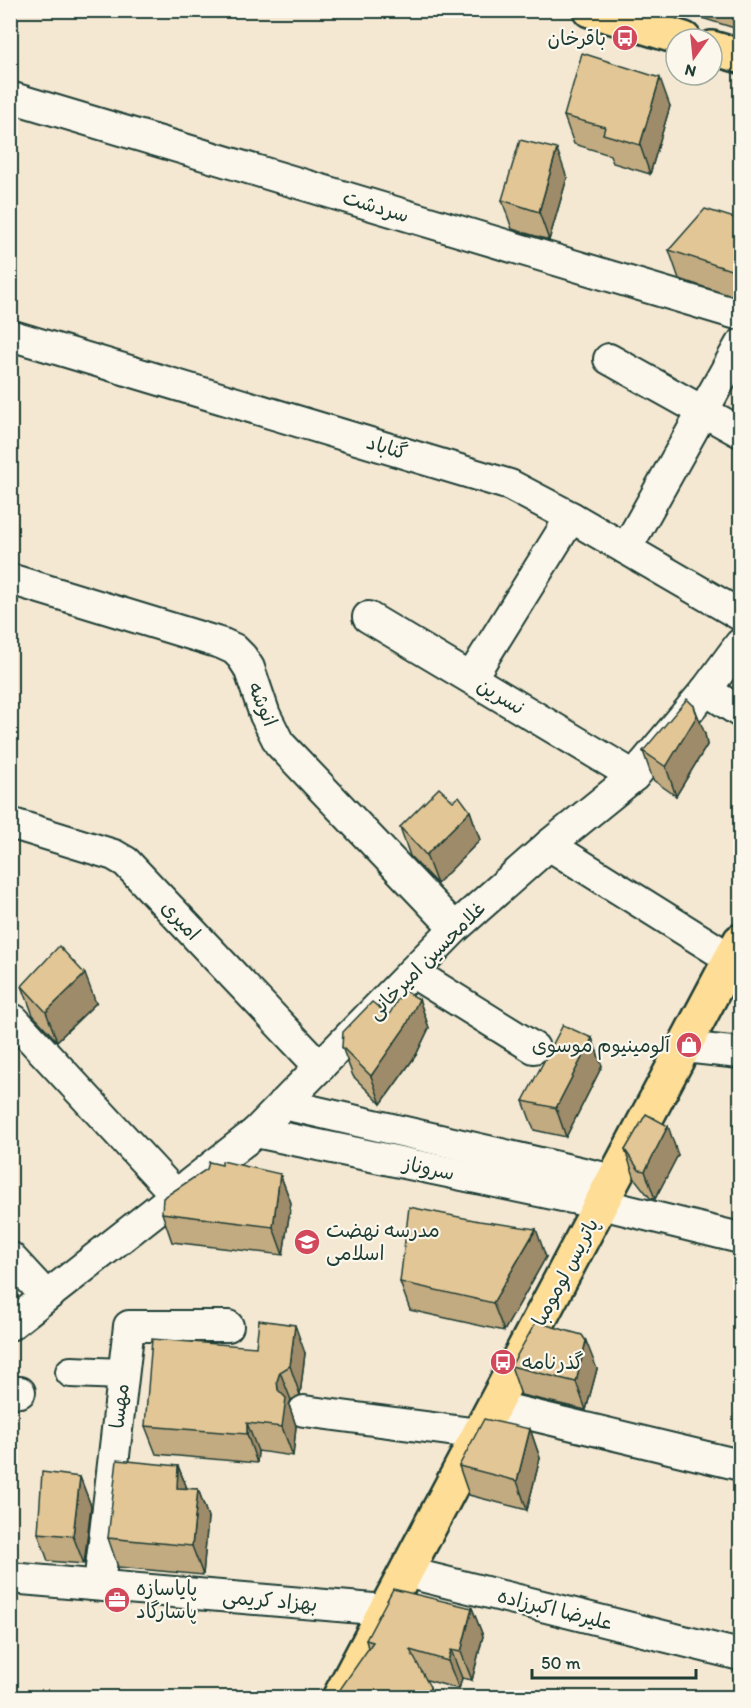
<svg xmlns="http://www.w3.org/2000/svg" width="751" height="1708" viewBox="0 0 751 1708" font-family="Itim,'Playpen Sans Arabic',sans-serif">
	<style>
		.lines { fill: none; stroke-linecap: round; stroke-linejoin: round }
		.minor-casing { stroke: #1f3d34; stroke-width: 34 }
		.major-casing { stroke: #1f3d34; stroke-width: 38 }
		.minor { stroke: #fbf7ec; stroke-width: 30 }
		.major { stroke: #fedd96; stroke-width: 33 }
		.wall { fill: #c2aa81; stroke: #1f3d34; stroke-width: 1.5 }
		.shaded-wall { fill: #9e8b69; stroke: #1f3d34; stroke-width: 1.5 }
		.building { fill: #e2c696; stroke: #1f3d34; stroke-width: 1.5 }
		.labels { text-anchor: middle; stroke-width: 4.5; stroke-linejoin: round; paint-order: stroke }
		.poi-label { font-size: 20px; fill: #1f3d34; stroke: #fbf7ec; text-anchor: start }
		.street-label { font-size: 20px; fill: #1f3d34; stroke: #fbf7ec }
	</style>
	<rect width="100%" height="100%" fill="#f4e8d2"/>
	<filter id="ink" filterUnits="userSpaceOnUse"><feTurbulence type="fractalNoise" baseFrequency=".0167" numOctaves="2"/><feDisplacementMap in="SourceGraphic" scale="12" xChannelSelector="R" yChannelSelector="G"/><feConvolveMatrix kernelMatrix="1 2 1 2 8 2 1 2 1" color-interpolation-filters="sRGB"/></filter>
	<g filter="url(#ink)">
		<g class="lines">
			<g class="minor-casing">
				<g id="minor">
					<polyline points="10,97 740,315"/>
					<polyline points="10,335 510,485 571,517 740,615"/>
					<polyline points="609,359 740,432"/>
					<polyline points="626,549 740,345"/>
					<polyline points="10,579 223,644 234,649 242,657 249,668 265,715 279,743 455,928"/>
					<polyline points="368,617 634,776"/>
					<polyline points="471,678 571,517"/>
					<polyline points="706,690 740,712"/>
					<polyline points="10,823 114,855 126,862 320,1067"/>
					<polyline points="549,845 731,959"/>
					<polyline points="412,972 534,1048"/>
					<polyline points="14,1020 176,1195"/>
					<polyline points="684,1047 740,1053"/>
					<polyline points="283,1104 614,1180"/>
					<polyline points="256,1132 601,1204 740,1238"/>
					<polyline points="10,1257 46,1296"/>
					<polyline points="10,1325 256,1132 455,928 549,845 634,776 706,690 740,644"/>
					<polyline points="71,1372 123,1374"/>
					<polyline points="10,1392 20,1392"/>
					<polyline points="494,1406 740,1465"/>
					<polyline points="304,1411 479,1434"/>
					<polyline points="405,1572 740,1655"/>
					<polyline points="10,1578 385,1610"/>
					<polyline points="99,1585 129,1326 228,1326"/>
				</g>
			</g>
			<g class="major-casing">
				<g id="major">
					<polyline points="590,10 684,39"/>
					<polyline points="712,48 740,56"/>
					<polyline points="339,1698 740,941"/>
				</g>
			</g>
			<use href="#minor" class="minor"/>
			<use href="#major" class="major"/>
		</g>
		<g class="wall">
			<polygon points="682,10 741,10 741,30 682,12"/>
			<polygon points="670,106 650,174 613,163 610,155 574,144 564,116"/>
			<polygon points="567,178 549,240 512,229 502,200"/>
			<polygon points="741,220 741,299 679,279 669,250"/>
			<polygon points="705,734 707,745 676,796 653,780 643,751"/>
			<polygon points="453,801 470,811 480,840 437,884 410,856 400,827"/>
			<polygon points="22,986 96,1003 57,1041 33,1015"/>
			<polygon points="419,999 429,1028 416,1055 381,1104 353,1076 342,1047 389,1015"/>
			<polygon points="592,1038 602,1066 566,1137 534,1130 523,1101"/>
			<polygon points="625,1150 678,1155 655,1199 650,1198 635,1179"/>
			<polygon points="280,1174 291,1203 283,1255 172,1242 162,1213"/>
			<polygon points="546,1257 504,1331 410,1310 400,1282"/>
			<polygon points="305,1353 300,1395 291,1400 289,1405 296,1426 293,1456 258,1451 257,1463 156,1454 145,1426"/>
			<polygon points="511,1366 597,1369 586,1410 521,1395"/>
			<polygon points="530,1429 540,1458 527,1510 469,1495 459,1466"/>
			<polygon points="178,1466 187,1488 198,1489 208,1517 203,1575 118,1567 108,1538"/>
			<polygon points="80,1477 91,1506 84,1564 48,1561 38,1533"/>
			<polygon points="472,1608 483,1636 472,1680 462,1678 459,1689 427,1680 368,1648 366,1640"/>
		</g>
		<g class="shaded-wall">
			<polygon points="660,78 670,106 650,174 640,145"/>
			<polygon points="557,149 567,178 549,240 539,212"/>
			<polygon points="694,706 705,734 707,745 676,796 666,767"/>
			<polygon points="470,811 480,840 437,884 426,855"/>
			<polygon points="85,974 96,1003 57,1041 46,1012"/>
			<polygon points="419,999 429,1028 416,1055 381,1104 371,1076"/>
			<polygon points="592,1038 602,1066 566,1137 556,1108"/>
			<polygon points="668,1126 678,1155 655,1199 645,1171"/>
			<polygon points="280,1174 291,1203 283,1255 273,1227"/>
			<polygon points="536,1229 546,1257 504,1331 493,1303"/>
			<polygon points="295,1325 305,1353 300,1395 290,1366"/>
			<polygon points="586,1341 597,1369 586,1410 576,1382"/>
			<polygon points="280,1372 291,1400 289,1405 296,1426 293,1456 282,1427 277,1381"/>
			<polygon points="247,1423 258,1451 257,1463 247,1434"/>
			<polygon points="530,1429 540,1458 527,1510 517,1481"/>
			<polygon points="178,1466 189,1494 177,1488"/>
			<polygon points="80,1477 91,1506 84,1564 73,1536"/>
			<polygon points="198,1489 208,1517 203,1575 192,1546"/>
			<polygon points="472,1608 483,1636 472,1680 461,1652"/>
			<polygon points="451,1650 462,1678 459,1689 448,1661"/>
			<polygon points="430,1687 434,1698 428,1698"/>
		</g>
		<g class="building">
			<polygon points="582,53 660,78 640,145 603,134 605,127 564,116"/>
			<polygon points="520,140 557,149 539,212 502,200"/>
			<polygon points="705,209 741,220 740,273 669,250"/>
			<polygon points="687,699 694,706 697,716 666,767 643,751"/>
			<polygon points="439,788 453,801 459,796 470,811 426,855 400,827"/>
			<polygon points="59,946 85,974 46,1012 22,986"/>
			<polygon points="403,990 419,999 406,1026 371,1076 342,1047 343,1032 372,1002 389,1015"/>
			<polygon points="563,1025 592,1038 556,1108 523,1101"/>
			<polygon points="646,1114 668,1126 645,1171 639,1170 625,1150"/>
			<polygon points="222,1161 280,1174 273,1227 162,1213 163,1198 207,1169 209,1162 222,1165"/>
			<polygon points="409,1207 479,1221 536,1229 493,1303 400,1282"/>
			<polygon points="259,1320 295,1325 290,1366 280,1372 277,1381 278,1390 286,1398 282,1427 247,1423 247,1434 145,1426 152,1339 256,1347"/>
			<polygon points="536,1322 582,1335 586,1341 576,1382 511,1366"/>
			<polygon points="484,1419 530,1429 517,1481 459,1466"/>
			<polygon points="117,1460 178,1466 177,1488 198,1489 192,1546 108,1538"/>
			<polygon points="42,1472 80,1477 73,1536 38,1533"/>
			<polygon points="393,1589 472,1608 461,1652 451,1650 448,1661 410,1650 430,1687 428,1698 337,1698 341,1688 373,1642 366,1640"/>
		</g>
	</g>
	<defs>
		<g id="bus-disc" transform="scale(1.35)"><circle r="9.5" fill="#d1495b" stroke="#fbf7ec"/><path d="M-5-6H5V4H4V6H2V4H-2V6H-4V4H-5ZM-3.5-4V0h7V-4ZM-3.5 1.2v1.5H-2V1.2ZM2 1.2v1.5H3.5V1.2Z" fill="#fff"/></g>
		<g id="shop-disc" transform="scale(1.35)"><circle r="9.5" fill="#d1495b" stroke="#fbf7ec"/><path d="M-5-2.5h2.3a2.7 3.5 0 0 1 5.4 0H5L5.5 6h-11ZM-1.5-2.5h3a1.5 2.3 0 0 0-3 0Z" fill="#fff"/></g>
		<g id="school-disc" transform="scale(1.35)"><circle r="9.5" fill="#d1495b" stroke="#fbf7ec"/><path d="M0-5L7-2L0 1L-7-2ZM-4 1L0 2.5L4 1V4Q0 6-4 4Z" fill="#fff"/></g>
		<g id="office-disc" transform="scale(1.35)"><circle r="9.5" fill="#d1495b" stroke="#fbf7ec"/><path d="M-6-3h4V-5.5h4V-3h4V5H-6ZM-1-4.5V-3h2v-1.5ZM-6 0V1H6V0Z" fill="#fff"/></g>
	</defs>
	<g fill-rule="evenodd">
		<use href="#bus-disc" x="625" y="38"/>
		<use href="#shop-disc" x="689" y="1045"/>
		<use href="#school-disc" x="307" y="1242"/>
		<use href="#bus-disc" x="503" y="1362"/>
		<use href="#office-disc" x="117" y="1600"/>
	</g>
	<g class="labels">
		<g class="poi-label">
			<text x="606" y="45" text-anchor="end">باقرخان</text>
			<text x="670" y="1052" text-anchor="end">آلومینیوم موسوی</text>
			<text x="326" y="1237">مدرسه نهضت<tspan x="326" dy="23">اسلامی</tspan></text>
			<text x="522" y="1369">گذرنامه</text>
			<text x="136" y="1595">پایاسازه<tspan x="136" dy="23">پاسارگاد</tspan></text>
		</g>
		<g class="street-label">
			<text transform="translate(376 206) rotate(17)" y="7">سردشت</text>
			<text transform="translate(387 447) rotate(17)" y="7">گناباد</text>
			<text transform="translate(501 696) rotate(31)" y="7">نسرین</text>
			<text transform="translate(263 704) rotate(68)" y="7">انوشه</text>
			<text transform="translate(181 920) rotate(47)" y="7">امیری</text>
			<text transform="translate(426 960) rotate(-45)" y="7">غلامحسین امیرخانی</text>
			<text transform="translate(429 1168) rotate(12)" y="7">سروناز</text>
			<text transform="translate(565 1272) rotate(-62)" y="7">پاتریس لومومبا</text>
			<text transform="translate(119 1406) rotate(-83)" y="7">مهسا</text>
			<text transform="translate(270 1600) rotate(5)" y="7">بهزاد کریمی</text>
			<text transform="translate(555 1609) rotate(14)" y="7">علیرضا اکبرزاده</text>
		</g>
	</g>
	<rect width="751" height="1708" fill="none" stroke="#fbf7ec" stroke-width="36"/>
	<rect x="18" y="18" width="715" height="1672" fill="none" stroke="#1f3d34" stroke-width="2" filter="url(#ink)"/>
	<g transform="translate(694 57) rotate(195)"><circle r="28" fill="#fbf7ec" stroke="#a3ada2" stroke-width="1.5"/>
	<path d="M0-4.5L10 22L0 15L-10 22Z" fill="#d1495b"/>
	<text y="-9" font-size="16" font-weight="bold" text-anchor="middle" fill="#1f3d34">N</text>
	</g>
	<path d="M532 1669v9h164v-9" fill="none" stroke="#1f3d34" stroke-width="3"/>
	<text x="541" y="1669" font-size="18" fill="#1f3d34" stroke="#fbf7ec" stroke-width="4.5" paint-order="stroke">50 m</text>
</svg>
